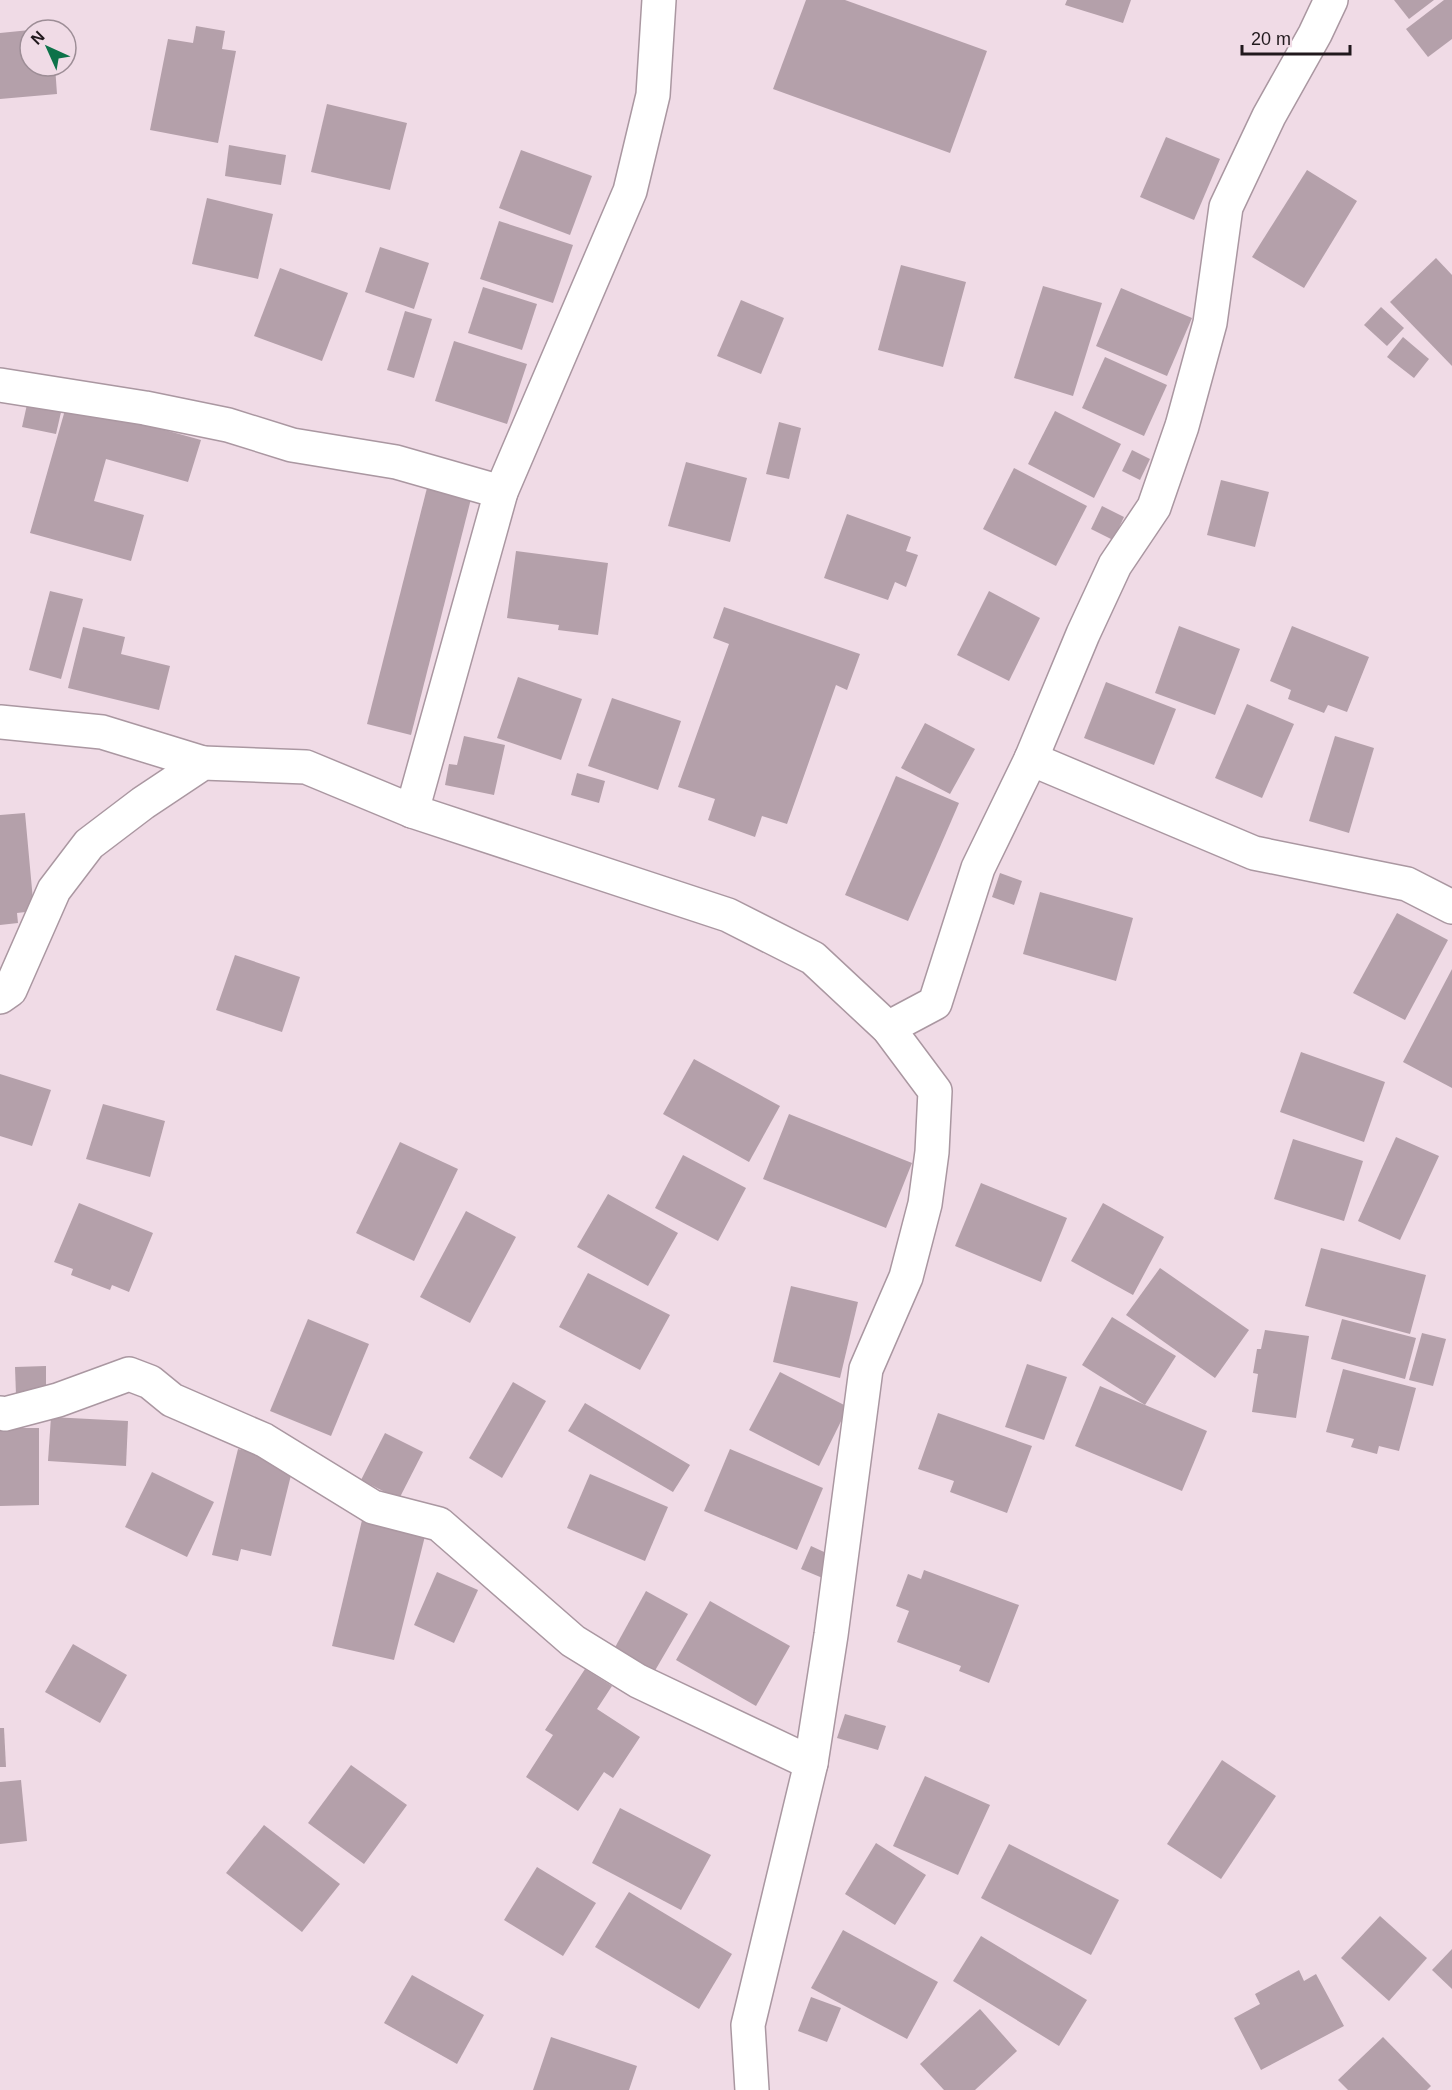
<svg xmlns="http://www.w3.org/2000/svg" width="1452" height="2090" viewBox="0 0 1452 2090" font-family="Helvetica,sans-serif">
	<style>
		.building { fill: #b4a0aa }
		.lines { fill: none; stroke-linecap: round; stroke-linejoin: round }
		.minor-casing { stroke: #aa97a1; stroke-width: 36 }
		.minor { stroke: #fff; stroke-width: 33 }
	</style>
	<rect width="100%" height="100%" fill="#f0dbe6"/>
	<g class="building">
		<polygon points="806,0 845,0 987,51 950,153 773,89"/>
		<polygon points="1067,0 1131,0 1123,23 1065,5"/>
		<polygon points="1394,0 1434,0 1409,19"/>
		<polygon points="1444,0 1452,0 1452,39 1428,57 1406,29"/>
		<polygon points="196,26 225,31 222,49 236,51 218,143 150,130 168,39 193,43"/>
		<polygon points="30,30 30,66 55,66 57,94 0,99 0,33"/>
		<polygon points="327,104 407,123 390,190 311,172"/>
		<polygon points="1166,137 1220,159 1194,220 1140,197"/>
		<polygon points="229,145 286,155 281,185 225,176"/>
		<polygon points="521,150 592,176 570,235 499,208"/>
		<polygon points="1307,170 1357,201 1304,288 1252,257"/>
		<polygon points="207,198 273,214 258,279 192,264"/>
		<polygon points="499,221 573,245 553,303 480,279"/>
		<polygon points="380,247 429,263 414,309 365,292"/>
		<polygon points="1436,258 1452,275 1452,366 1390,302"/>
		<polygon points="901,265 966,282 943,367 878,350"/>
		<polygon points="280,268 348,293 322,361 254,336"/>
		<polygon points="1043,286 1102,303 1073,396 1014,378"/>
		<polygon points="483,287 537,304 522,350 468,333"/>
		<polygon points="1121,288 1192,318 1167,376 1096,346"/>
		<polygon points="741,300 784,318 761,374 717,356"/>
		<polygon points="1381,307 1404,328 1387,346 1364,325"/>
		<polygon points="405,311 432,319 414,378 387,370"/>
		<polygon points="1403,337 1429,359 1414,378 1387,357"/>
		<polygon points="454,341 527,364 507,424 435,401"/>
		<polygon points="1105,357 1167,385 1144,436 1082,408"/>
		<polygon points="28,400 62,408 56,434 22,427"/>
		<polygon points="67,403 201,440 188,482 106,459 94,501 144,515 131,561 30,533"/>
		<polygon points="1055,411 1121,444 1094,498 1028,464"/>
		<polygon points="779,422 801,428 789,479 766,474"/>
		<polygon points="1132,450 1150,459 1140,480 1122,471"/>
		<polygon points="686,462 747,478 730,542 668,526"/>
		<polygon points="1014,468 1087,506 1056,566 983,529"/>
		<polygon points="1221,480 1269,492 1255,547 1207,535"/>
		<polygon points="428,484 472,495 411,735 367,724"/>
		<polygon points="1102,506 1124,517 1113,540 1091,529"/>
		<polygon points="847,514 911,537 906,551 918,555 906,587 895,582 888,600 824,578"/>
		<polygon points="516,551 608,563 598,635 558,630 559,625 507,618"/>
		<polygon points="50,591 83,599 61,679 29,670"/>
		<polygon points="989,591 1040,618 1009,681 957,655"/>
		<polygon points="724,607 860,654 847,690 836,685 787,824 762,816 755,837 708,820 715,799 678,787 729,644 713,638"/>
		<polygon points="1179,626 1240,649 1215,715 1155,693"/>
		<polygon points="1292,626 1369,657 1347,712 1328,705 1324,713 1288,699 1291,690 1270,681"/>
		<polygon points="83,627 125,637 121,654 170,666 159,710 68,688"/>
		<polygon points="518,677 582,699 561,760 497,738"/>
		<polygon points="1106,682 1176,709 1154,765 1084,738"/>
		<polygon points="612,698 681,721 658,790 588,766"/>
		<polygon points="1247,704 1294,724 1262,798 1215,778"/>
		<polygon points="925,723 975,749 950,794 901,768"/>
		<polygon points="464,736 505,745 494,795 445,785 449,764 457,765"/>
		<polygon points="1335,736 1374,748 1349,833 1309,821"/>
		<polygon points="577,773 605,781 599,803 571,795"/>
		<polygon points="896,776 959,803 908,921 845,895"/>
		<polygon points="25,813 34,911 17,913 18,923 0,925 0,815"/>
		<polygon points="1000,873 1022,881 1014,905 992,897"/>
		<polygon points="1040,892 1133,918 1116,981 1023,954"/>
		<polygon points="1397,913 1448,940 1405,1020 1353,993"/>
		<polygon points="235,955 300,977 282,1032 216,1010"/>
		<polygon points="1452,969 1452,1088 1403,1062"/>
		<polygon points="1301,1052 1385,1082 1364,1142 1280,1112"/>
		<polygon points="694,1059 780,1106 749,1162 663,1114"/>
		<polygon points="0,1074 51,1090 32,1146 0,1136"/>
		<polygon points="103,1104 165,1121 150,1177 86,1159"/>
		<polygon points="789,1114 912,1163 886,1228 763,1179"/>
		<polygon points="1396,1137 1439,1156 1400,1240 1358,1221"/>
		<polygon points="1293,1139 1363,1161 1344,1221 1274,1199"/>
		<polygon points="400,1142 458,1169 414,1261 356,1233"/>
		<polygon points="683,1155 746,1188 718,1241 655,1208"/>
		<polygon points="981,1183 1067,1218 1041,1282 955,1246"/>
		<polygon points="608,1194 678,1233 648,1286 577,1247"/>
		<polygon points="79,1203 153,1233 129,1292 112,1285 110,1290 71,1275 73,1269 54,1262"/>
		<polygon points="1103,1203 1164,1237 1133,1295 1071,1261"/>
		<polygon points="466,1211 516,1237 470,1323 420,1297"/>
		<polygon points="1321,1248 1426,1275 1410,1334 1305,1306"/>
		<polygon points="1160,1268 1249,1330 1215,1378 1126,1315"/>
		<polygon points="588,1273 670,1315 640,1370 559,1327"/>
		<polygon points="791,1286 858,1302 840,1378 773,1362"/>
		<polygon points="1112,1317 1176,1356 1145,1405 1082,1365"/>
		<polygon points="308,1319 369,1344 331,1436 270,1411"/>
		<polygon points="1342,1319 1416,1338 1405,1379 1331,1359"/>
		<polygon points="1265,1330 1309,1336 1296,1418 1252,1412 1258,1374 1253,1373 1257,1349 1261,1349"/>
		<polygon points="1422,1333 1446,1339 1433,1386 1409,1380"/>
		<polygon points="1027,1364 1067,1377 1044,1440 1005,1427"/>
		<polygon points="46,1366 46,1393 16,1395 15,1367"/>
		<polygon points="1343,1369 1416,1388 1399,1451 1379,1446 1377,1454 1351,1447 1354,1439 1326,1432"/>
		<polygon points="780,1372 848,1407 819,1466 749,1430"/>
		<polygon points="513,1382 546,1401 502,1478 469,1458"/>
		<polygon points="1100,1386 1207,1431 1182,1491 1075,1446"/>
		<polygon points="585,1403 690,1465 673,1492 568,1431"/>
		<polygon points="938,1413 1032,1446 1007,1513 950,1492 954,1481 918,1469"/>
		<polygon points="51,1417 128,1421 126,1466 48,1461"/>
		<polygon points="0,1428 39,1428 39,1505 0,1506"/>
		<polygon points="385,1433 423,1452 399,1499 361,1480"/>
		<polygon points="238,1449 294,1463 271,1556 241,1549 238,1561 212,1555"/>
		<polygon points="730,1449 823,1488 797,1550 704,1511"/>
		<polygon points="152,1472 214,1502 187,1557 125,1527"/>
		<polygon points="590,1474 668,1507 645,1561 567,1528"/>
		<polygon points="363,1516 426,1532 394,1660 332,1646"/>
		<polygon points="811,1546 835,1557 825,1579 801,1569"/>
		<polygon points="924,1570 1019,1605 989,1683 959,1671 961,1666 897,1642 909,1611 896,1606 908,1574 921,1579"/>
		<polygon points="437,1572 478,1590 454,1643 414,1625"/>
		<polygon points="646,1591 688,1614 653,1674 613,1651"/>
		<polygon points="710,1601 790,1646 756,1706 676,1660"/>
		<polygon points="73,1644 127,1675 100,1723 45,1692"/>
		<polygon points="585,1669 612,1686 597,1709 640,1737 613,1778 604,1772 578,1811 526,1777 553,1735 545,1730"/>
		<polygon points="845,1714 886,1726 878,1750 837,1738"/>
		<polygon points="0,1728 4,1728 6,1767 0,1767"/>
		<polygon points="1222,1760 1276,1796 1221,1879 1167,1844"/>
		<polygon points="351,1765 407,1805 364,1864 308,1823"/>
		<polygon points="925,1776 990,1805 958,1875 893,1846"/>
		<polygon points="21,1780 27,1841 0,1844 0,1782"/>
		<polygon points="620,1808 711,1855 681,1910 592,1863"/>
		<polygon points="264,1825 340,1884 302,1932 226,1873"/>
		<polygon points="876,1843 926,1875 895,1925 845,1894"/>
		<polygon points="1009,1844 1119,1900 1091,1955 981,1898"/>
		<polygon points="537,1867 596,1903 563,1956 504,1920"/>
		<polygon points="629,1892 732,1954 699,2009 595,1947"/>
		<polygon points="1380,1916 1427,1958 1389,2001 1341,1958"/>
		<polygon points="843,1930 938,1982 907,2039 811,1988"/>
		<polygon points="981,1936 1087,2000 1059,2046 953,1981"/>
		<polygon points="1452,1949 1452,1989 1432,1970"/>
		<polygon points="1299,1970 1304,1981 1316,1974 1344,2026 1261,2070 1234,2018 1260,2004 1255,1994"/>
		<polygon points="412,1975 484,2015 457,2064 384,2023"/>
		<polygon points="811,1997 841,2008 827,2042 798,2031"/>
		<polygon points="980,2009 1017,2051 975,2090 944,2090 920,2064"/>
		<polygon points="551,2037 637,2066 629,2090 533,2090"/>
		<polygon points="1383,2037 1431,2086 1427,2090 1348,2090 1338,2080"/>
	</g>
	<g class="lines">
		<g class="minor-casing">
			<g id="minor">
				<polyline points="0,385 145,408 228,425 292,445 396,462 501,492"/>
				<polyline points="0,722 102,732 203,763"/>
				<polyline points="1031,759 1254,853 1407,884 1452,907"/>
				<polyline points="412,811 501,492 630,191 653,95 659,0"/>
				<polyline points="0,997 10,990 54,890 89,844 143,803 203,763 306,767 412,811 728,915 813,958 888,1028 935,1091 932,1152 925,1204 906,1277 866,1369 831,1635 811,1763 748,2025 752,2090"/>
				<polyline points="888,1028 935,1003 978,868 1031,759 1083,634 1115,565 1154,507 1182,426 1210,323 1226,207 1269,116 1315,34 1331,0"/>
				<polyline points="0,1413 5,1414 58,1400 129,1374 150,1382 172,1400 264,1440 373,1507 439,1524 573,1641 638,1681 811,1763"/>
			</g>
		</g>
		<use href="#minor" class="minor"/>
	</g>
	<g transform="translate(48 48) rotate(315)"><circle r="28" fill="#f0dbe6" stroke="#9d8d96" stroke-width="1.5"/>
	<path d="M0-4.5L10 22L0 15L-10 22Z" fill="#0d7249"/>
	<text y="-9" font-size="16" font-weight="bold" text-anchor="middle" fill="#21191d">N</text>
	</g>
	<path d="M1242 45v9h108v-9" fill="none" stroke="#21191d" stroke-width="3"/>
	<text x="1251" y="45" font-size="18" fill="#21191d" stroke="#f0dbe6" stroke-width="4.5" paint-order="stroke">20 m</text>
</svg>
